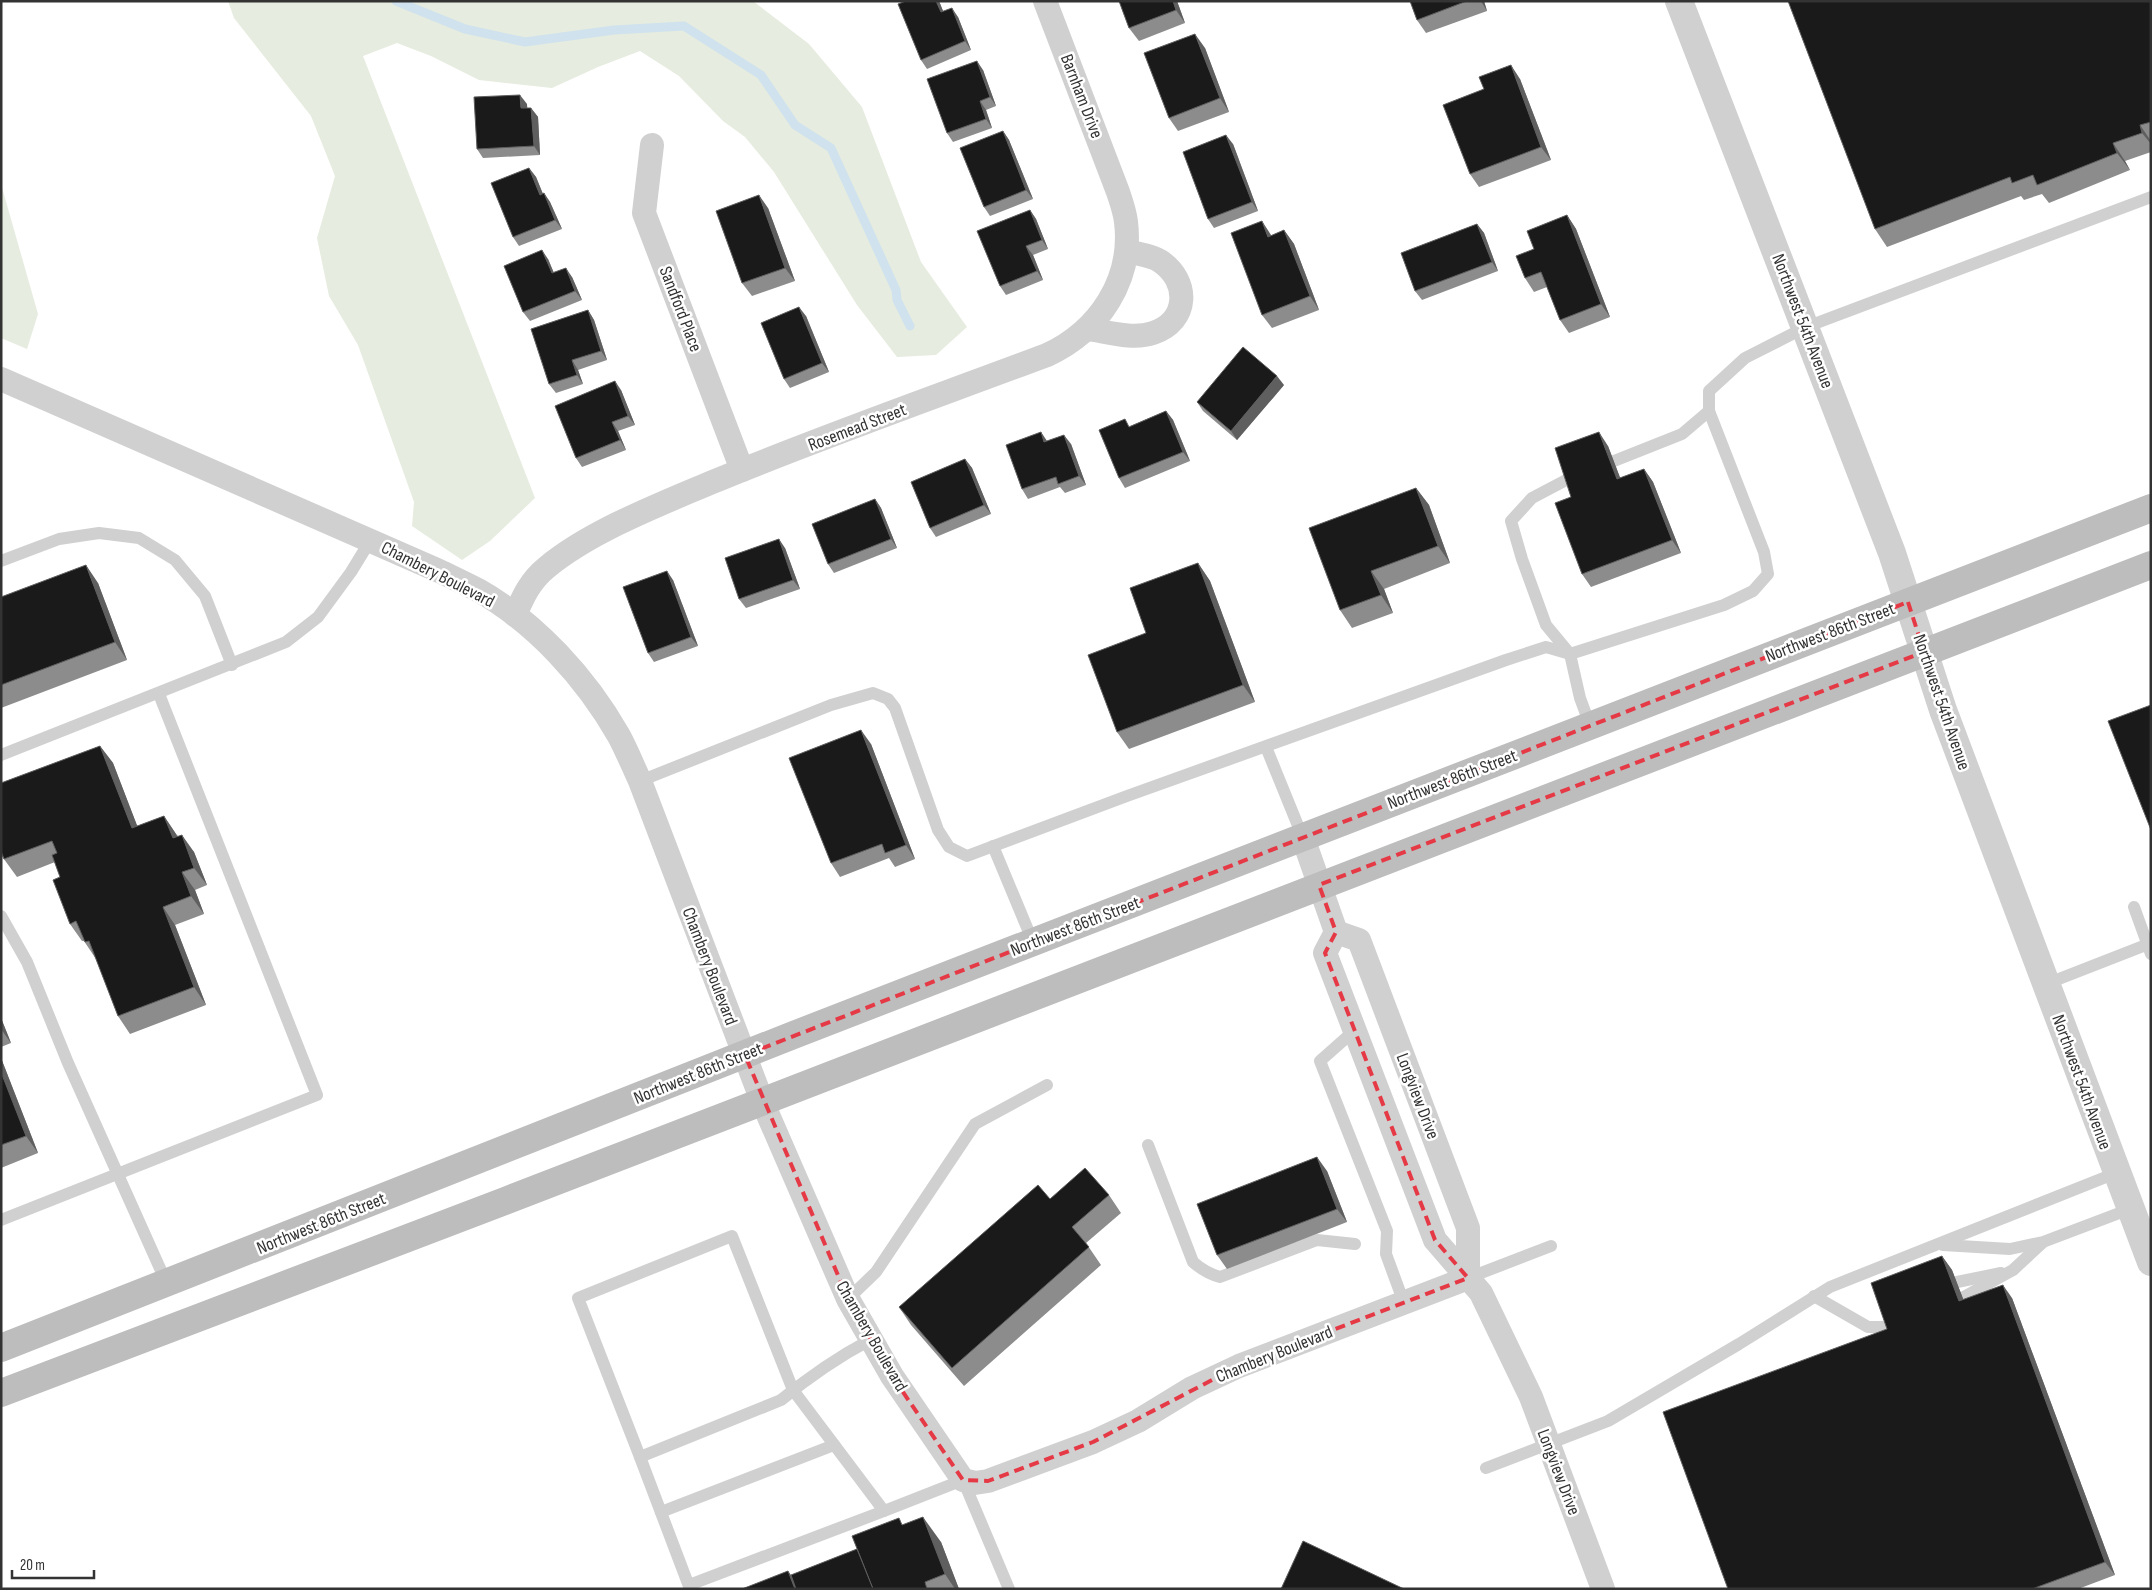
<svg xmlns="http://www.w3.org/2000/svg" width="2152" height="1590" viewBox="0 0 2152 1590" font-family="'Sofia Sans Condensed',sans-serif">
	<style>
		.green { fill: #e6ecdf }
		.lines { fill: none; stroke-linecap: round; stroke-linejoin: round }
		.stream { stroke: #cfe2ee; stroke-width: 9 }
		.service { stroke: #d0d0d0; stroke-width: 12 }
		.minor { stroke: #d0d0d0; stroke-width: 24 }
		.tertiary { stroke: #d0d0d0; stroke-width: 28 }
		.secondary { stroke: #bdbdbd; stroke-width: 28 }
		.wall { fill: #8c8c8c }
		.shaded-wall { fill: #5f5f5f }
		.building { fill: #1a1a1a; stroke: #5f5f5f }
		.marked { fill: none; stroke: #e63946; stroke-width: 4; stroke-dasharray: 10 6; stroke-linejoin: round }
		.labels { text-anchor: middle; stroke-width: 5; stroke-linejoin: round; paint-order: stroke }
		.street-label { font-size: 18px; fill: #333; stroke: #fff }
	</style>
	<rect width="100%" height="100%" fill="#fff"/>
	<g class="green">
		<polygon points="228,1 753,1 809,44 862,107 921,262 967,327 936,355 897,357 857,305 774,172 745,137 723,121 679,76 640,51 598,67 552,88 479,80 431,56 397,43 363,56 535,498 490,541 462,560 412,526 414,502 358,345 329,296 317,238 335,176 311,116 234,18"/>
		<polygon points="1,184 38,314 27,349 1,338"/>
	</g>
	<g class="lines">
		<polyline class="stream" points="396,1 465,29 525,42 614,30 684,26 761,75 795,125 831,148 896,290 897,300 910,326"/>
		<g class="service">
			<polyline points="1614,461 1682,434 1709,411"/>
			<polyline points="1570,478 1532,498 1511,521 1522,559 1546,625 1570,654 1580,698 1590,725"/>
			<polyline points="1,561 59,539 99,533 139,538 175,560 205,596 232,665"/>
			<polyline points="1266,747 1303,838"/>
			<polyline points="1,755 286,642 318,617 351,572 370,541"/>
			<polyline points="640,781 831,705 873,693 888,699 895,708 938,830 949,847 967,856 1127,796 1506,660 1546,647 1570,654 1724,605 1753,591 1768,574 1764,552 1709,411 1709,391 1745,358 1806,327 2151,197"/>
			<polyline points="993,846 1033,942"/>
			<polyline points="2134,907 2151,954"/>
			<polyline points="1,916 27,962 68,1063 167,1284"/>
			<polyline points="2046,984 2151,943"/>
			<polyline points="1355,1030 1320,1061 1387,1231 1386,1254 1404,1303"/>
			<path d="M1148 1145 1193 1262C1202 1270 1209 1274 1220 1277L1317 1240 1355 1244"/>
			<polyline points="1,1220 317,1095 159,694"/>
			<polyline points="1943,1245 2010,1249 2043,1242 2130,1209"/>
			<polyline points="1468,1278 1551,1246"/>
			<polyline points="1957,1282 2001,1273"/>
			<polyline points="1814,1296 1868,1327 1891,1327"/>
			<polyline points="1962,1298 2013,1270 2042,1243"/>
			<polyline points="848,1299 876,1272 975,1124 1047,1085"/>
			<path d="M870 1340C838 1357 809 1377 781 1400L640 1457 578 1298 732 1236 793 1390 884 1511 963 1480 1009 1589"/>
			<polyline points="640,1457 690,1589"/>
			<polyline points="1486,1468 1608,1421 1739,1344 1830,1287 2116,1173"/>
			<polyline points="661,1512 834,1445"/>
			<polyline points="689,1585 884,1511"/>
		</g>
		<g class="minor">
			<polyline points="652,145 644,213 742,470"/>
			<path d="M1088 329C1108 332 1133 340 1153 333 1189 321 1190 281 1160 261 1151 255 1137 254 1127 251"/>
			<path d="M1 379 437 570C450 576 464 583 478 590 536 623 586 678 619 736 627 751 633 766 640 781L762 1101 848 1299 892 1376 963 1480 975 1483 988 1481 1093 1442 1138 1421 1192 1388 1239 1366 1468 1278"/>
			<path d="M515 615C523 597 530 581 546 568 589 532 658 505 710 483 821 437 935 397 1047 355 1099 331 1133 280 1126 222 1125 212 1121 201 1118 192L1045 1"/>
			<polyline points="1303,838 1336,932 1325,953 1435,1240 1481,1293 1531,1397 1603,1589"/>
			<polyline points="1336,932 1359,940 1468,1228 1468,1278"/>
		</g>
		<polyline class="tertiary" points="1679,1 1892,553 1943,710 2151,1262"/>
		<g class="secondary">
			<polyline points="1,1348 791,1036 2151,508"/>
			<polyline points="1,1393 505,1201 2151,565"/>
		</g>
	</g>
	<g class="wall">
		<polygon points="906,1 939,1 943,11 958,17 971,50 927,69 921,60"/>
		<polygon points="1119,1 1177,1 1185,23 1139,41 1129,28"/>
		<polygon points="1410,1 1484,1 1487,11 1426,33 1417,20"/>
		<polygon points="2151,1 2151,152 2125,161 2130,170 2049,203 2042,194 2024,200 2021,196 1887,247 1875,229"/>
		<polygon points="1205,48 1229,112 1178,131 1169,118"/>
		<polygon points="983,70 996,106 986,110 992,128 953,142 947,133"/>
		<polygon points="1520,79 1551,160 1479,187 1470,174"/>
		<polygon points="527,104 527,108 531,108 538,117 540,155 483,158 477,149"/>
		<polygon points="1003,131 1009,140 1033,199 990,216 984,207"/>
		<polygon points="1233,144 1258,211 1214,228 1208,219"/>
		<polygon points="529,168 536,177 543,194 544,193 550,202 562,229 519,246 513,237"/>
		<polygon points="768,208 795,281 752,296 742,283"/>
		<polygon points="1030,210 1036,219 1048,249 1033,255 1043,280 1006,295 1000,286"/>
		<polygon points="1567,215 1576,229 1610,317 1569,333 1560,320 1547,287 1534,292 1525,278 1534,249"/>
		<polygon points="1477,224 1484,233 1498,271 1422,300 1415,291"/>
		<polygon points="1284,230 1294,244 1319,310 1272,328 1262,315 1272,235"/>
		<polygon points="548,259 554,273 572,277 582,300 530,321 523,312"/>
		<polygon points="588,310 594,320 607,360 578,370 583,384 556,393 549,384"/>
		<polygon points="806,316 829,372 790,388 784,379"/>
		<polygon points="1284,385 1237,440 1203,411 1197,402"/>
		<polygon points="621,390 635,425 618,431 626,450 582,467 576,458"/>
		<polygon points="1166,411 1173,420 1190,461 1125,488 1119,478 1130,426"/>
		<polygon points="1041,432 1046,441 1071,444 1086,485 1065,493 1060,487 1028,499 1022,489"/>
		<polygon points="1608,446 1620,478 1644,469 1653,482 1681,553 1591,587 1582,574 1571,497"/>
		<polygon points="965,459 972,468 991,514 936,537 930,528"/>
		<polygon points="1416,488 1429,505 1450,563 1384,589 1393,613 1352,628 1340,610"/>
		<polygon points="875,499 881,508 897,548 834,573 828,564"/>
		<polygon points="785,548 800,589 746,608 739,599"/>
		<polygon points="1198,563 1210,581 1255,702 1129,749 1117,732 1146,633"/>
		<polygon points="673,580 698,646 654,662 648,653"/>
		<polygon points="98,583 127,660 1,708 1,597"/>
		<polygon points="871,744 915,859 895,867 889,858 840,877 831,863"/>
		<polygon points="100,746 113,763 137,826 164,816 176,834 194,852 207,885 195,890 204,914 175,925 206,1005 130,1034 118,1016 96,959 84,941 82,941 70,924 60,877 55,862 17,877 1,855 1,783"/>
		<polygon points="1,1018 11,1043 1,1047"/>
		<polygon points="1,1058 38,1153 1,1168"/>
		<polygon points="1327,1171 1347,1222 1227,1269 1217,1255"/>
		<polygon points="1109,1195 1121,1213 1086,1243 1101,1265 964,1386 911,1325 899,1307 1050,1199"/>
		<polygon points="1942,1256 1952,1270 1963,1299 2012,1298 2115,1575 2078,1589 1728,1589 1887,1329"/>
		<polygon points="904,1525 941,1542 959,1589 742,1589 788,1571 791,1575 857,1549"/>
	</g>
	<g class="shaded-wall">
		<polygon points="936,1 939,1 947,21 941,12"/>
		<polygon points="1173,1 1177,1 1185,23 1176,10"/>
		<polygon points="1481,1 1484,1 1487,11"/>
		<polygon points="952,8 958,17 971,50 965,41"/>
		<polygon points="1195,34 1205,48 1229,112 1220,98"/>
		<polygon points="977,61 983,70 996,106 990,97"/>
		<polygon points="1511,65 1520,79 1551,160 1541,147"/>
		<polygon points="520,95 527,104 528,117 521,108"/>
		<polygon points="980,101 986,110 992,128 986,119"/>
		<polygon points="531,108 538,117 540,155 534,146"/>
		<polygon points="2140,125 2151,141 2151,144 2142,133"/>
		<polygon points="1003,131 1009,140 1033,199 1026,190"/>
		<polygon points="1226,135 1233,144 1258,211 1252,202"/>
		<polygon points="2113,143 2125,161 2130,170 2117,153"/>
		<polygon points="529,168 536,177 547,204 540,195"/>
		<polygon points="544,193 550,202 562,229 555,220"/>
		<polygon points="759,195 768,208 795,281 785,268"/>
		<polygon points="1030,210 1036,219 1048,249 1042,240"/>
		<polygon points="1567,215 1576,229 1610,317 1601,304"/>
		<polygon points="1262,221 1271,235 1277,250 1268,237"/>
		<polygon points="1477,224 1484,233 1498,271 1492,262"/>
		<polygon points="1284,230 1294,244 1319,310 1310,296"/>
		<polygon points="1026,246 1033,255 1043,280 1037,271"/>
		<polygon points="542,250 548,259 558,283 552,273"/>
		<polygon points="566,268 572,277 582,300 575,291"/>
		<polygon points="799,307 806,316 829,372 822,363"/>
		<polygon points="588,310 594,320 607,360 601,351"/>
		<polygon points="572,360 578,370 583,384 577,375"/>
		<polygon points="1277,376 1284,385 1237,440 1231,431"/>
		<polygon points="615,381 621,390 635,425 628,416"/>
		<polygon points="1166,411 1173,420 1190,461 1183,452"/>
		<polygon points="612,422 618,431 626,450 620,440"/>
		<polygon points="1041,432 1047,441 1044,442"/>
		<polygon points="1599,432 1608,446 1626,493 1617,479"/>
		<polygon points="1064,435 1071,444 1086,485 1079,476"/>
		<polygon points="965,459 972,468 991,514 984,505"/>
		<polygon points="1644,469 1653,482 1681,553 1672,540"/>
		<polygon points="1416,488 1429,505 1450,563 1438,546"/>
		<polygon points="875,499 881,508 897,548 891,539"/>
		<polygon points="779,539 785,548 800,589 793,580"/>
		<polygon points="1198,563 1210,581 1255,702 1243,685"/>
		<polygon points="86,565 98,583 127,660 115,642"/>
		<polygon points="667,571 673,580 698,646 691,637"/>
		<polygon points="1371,571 1384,589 1393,613 1381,595"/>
		<polygon points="861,730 871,744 915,859 906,845"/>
		<polygon points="100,746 113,763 145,846 132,828"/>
		<polygon points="164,816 176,834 185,856 173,838"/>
		<polygon points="182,835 194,852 207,885 194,868"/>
		<polygon points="182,872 195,890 204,914 191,896"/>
		<polygon points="163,907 175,925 206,1005 194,987"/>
		<polygon points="1,1018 11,1043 1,1029"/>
		<polygon points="1,1058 38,1153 26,1136 1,1072"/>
		<polygon points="1317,1157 1327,1171 1347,1222 1337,1209"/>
		<polygon points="1942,1256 1952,1270 1969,1314 1959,1301"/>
		<polygon points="2003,1285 2012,1298 2115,1575 2105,1562"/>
		<polygon points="923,1517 941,1542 959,1589 955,1589 945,1574"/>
		<polygon points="788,1571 800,1589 795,1589"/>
	</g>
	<g class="building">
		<polygon points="906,1 936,1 941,12 952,8 965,41 921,60 898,4"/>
		<polygon points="1119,1 1173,1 1176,10 1129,28"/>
		<polygon points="1410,1 1467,1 1417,20"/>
		<polygon points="1788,1 2151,1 2151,122 2140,125 2142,133 2113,143 2117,153 2037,185 2033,175 2012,183 2010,177 1875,229"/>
		<polygon points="1195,34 1220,98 1169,118 1144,53"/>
		<polygon points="977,61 990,97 980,101 986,119 947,133 927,79"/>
		<polygon points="1511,65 1541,147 1470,174 1443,105 1484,89 1479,77"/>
		<polygon points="520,95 521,108 531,108 534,146 477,149 474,97"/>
		<polygon points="1003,131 1026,190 984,207 960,148"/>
		<polygon points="1226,135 1252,202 1208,219 1183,152"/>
		<polygon points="529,168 540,195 544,193 555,220 513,237 491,183"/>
		<polygon points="759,195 785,268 742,283 716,211"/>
		<polygon points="1030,210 1042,240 1026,246 1037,271 1000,286 977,231"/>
		<polygon points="1567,215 1601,304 1560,320 1541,272 1525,278 1516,256 1534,249 1527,231"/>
		<polygon points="1262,221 1268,237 1284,230 1310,296 1262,315 1231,233"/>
		<polygon points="1477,224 1492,262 1415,291 1401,253"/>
		<polygon points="542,250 552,273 566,268 575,291 523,312 504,266"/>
		<polygon points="799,307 822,363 784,379 761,323"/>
		<polygon points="588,310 601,351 572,360 577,375 549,384 531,329"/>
		<polygon points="1243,347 1277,376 1231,431 1197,402"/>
		<polygon points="615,381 628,416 612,422 620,440 576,458 555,406"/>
		<polygon points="1166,411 1183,452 1119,478 1099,430 1125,419 1129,427"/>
		<polygon points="1041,432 1044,442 1064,435 1079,476 1058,484 1056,477 1022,489 1006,445"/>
		<polygon points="1599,432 1617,479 1644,469 1672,540 1582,574 1555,503 1571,497 1555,448"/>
		<polygon points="965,459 984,505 930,528 911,482"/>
		<polygon points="1416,488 1438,546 1371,571 1381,595 1340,610 1309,528"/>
		<polygon points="875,499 891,539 828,564 812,524"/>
		<polygon points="779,539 793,580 739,599 725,558"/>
		<polygon points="1198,563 1243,685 1117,732 1088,655 1146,633 1130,588"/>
		<polygon points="86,565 115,642 1,685 1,597"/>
		<polygon points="667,571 691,637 648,653 623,587"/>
		<polygon points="2151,705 2151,830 2108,721"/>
		<polygon points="861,730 906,845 885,853 882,844 831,863 789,758"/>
		<polygon points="100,746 132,828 164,816 173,838 182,835 194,868 182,872 191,896 163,907 194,987 118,1016 89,941 85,942 76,921 70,924 53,880 60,877 52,855 57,853 52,841 4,859 1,851 1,783"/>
		<polygon points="1,1072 26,1136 1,1145"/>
		<polygon points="1317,1157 1337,1209 1217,1255 1197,1204"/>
		<polygon points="1085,1168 1109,1195 1072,1227 1089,1247 952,1368 899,1307 1038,1185 1050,1199"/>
		<polygon points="1942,1256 1959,1301 2003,1285 2105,1562 2032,1589 1728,1589 1663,1412 1887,1329 1871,1283"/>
		<polygon points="923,1517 945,1574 925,1582 927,1589 873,1589 852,1536 899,1518 902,1525"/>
		<polygon points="1303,1541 1404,1589 1281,1589"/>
		<polygon points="857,1549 873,1589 796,1589 791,1575"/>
		<polygon points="788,1571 795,1589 742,1589"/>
	</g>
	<path class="marked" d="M1908 602 1924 652 1319 885 1336 932 1325 953 1435 1240 1468 1278 1239 1366 1093 1442 988 1481 963 1480 892 1376 848 1299 745 1055Z"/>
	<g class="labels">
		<g class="street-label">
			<text transform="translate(1082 96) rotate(69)" y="6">Barnham Drive</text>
			<text transform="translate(681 309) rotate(69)" y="6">Sandford Place</text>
			<text transform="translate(1803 321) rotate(69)" y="6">Northwest 54th Avenue</text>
			<text transform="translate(857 427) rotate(-21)" y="6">Rosemead Street</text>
			<text transform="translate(438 574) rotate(27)" y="6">Chambery Boulevard</text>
			<text transform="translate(1830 632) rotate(-21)" y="6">Northwest 86th Street</text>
			<text transform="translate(1942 702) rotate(71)" y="6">Northwest 54th Avenue</text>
			<text transform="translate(1452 779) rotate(-21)" y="6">Northwest 86th Street</text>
			<text transform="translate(1075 926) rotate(-21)" y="6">Northwest 86th Street</text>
			<text transform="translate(710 966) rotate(69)" y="6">Chambery Boulevard</text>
			<text transform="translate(698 1073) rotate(-22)" y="6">Northwest 86th Street</text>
			<text transform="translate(2082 1082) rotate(70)" y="6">Northwest 54th Avenue</text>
			<text transform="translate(1418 1096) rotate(69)" y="6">Longview Drive</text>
			<text transform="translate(321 1223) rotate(-22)" y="6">Northwest 86th Street</text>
			<text transform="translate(872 1336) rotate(60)" y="6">Chambery Boulevard</text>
			<text transform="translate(1274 1354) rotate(-22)" y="6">Chambery Boulevard</text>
			<text transform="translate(1559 1472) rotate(69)" y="6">Longview Drive</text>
		</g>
	</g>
	<rect width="2152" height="1590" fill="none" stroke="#333333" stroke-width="5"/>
	<path d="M12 1570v8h82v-8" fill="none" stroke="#333333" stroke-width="2.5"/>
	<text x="20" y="1570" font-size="15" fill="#333333" stroke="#ffffff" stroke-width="4" paint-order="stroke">20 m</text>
</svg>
